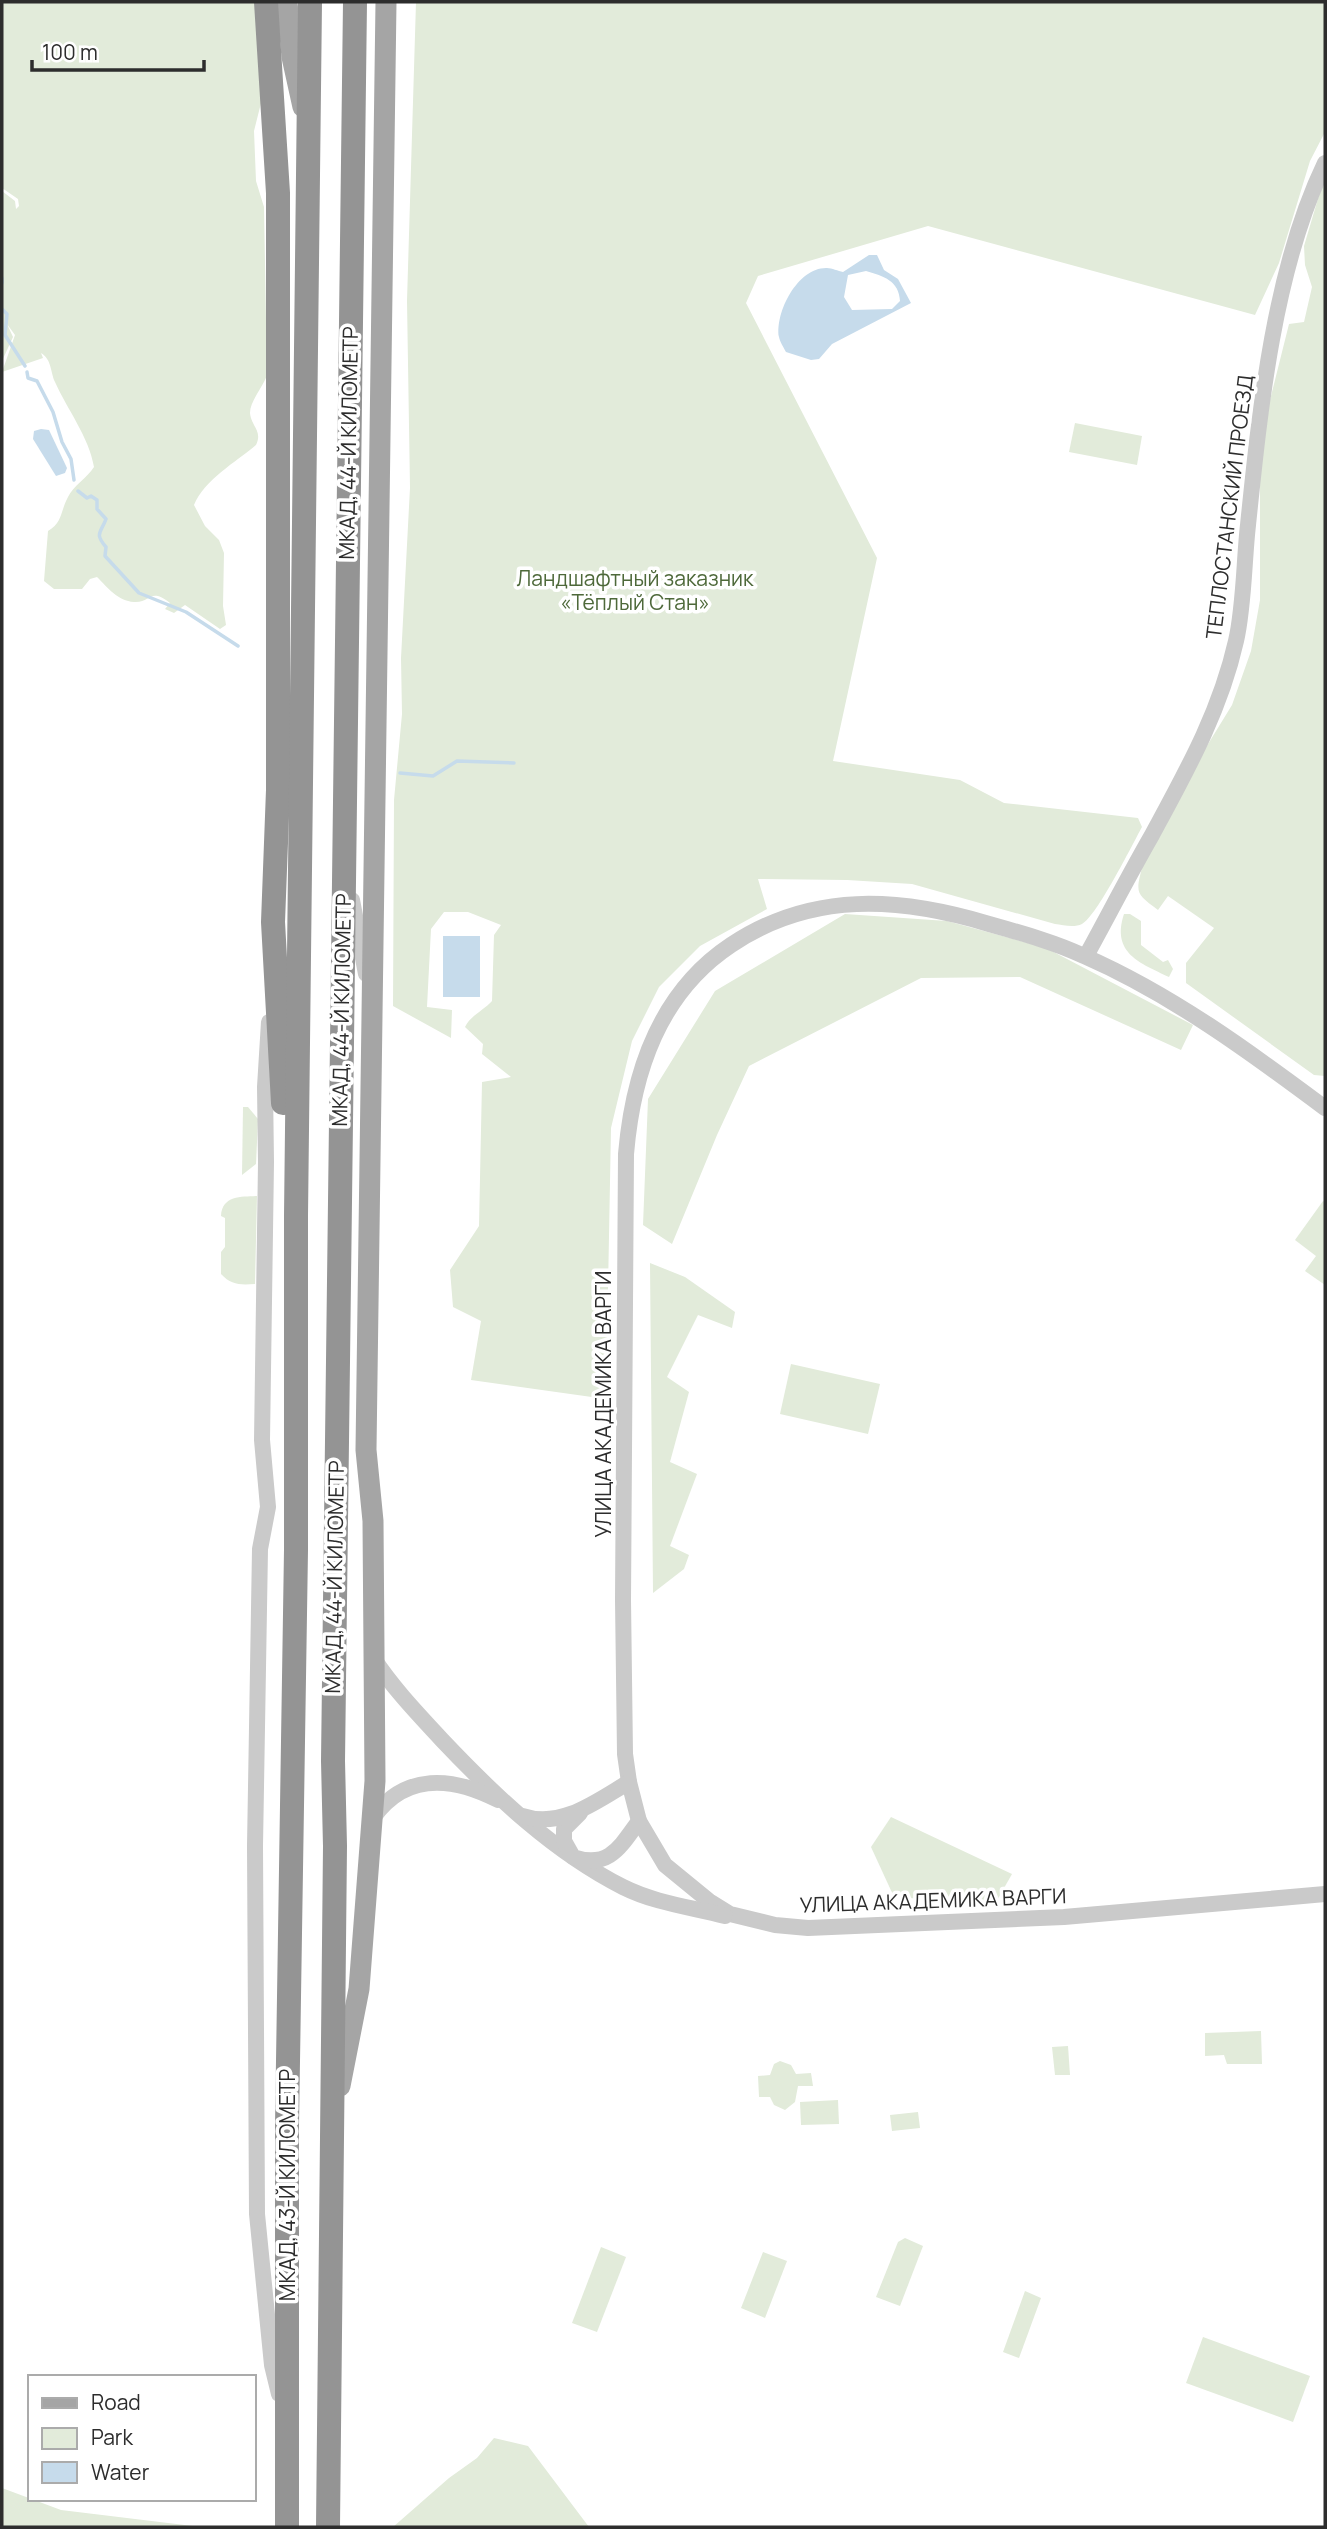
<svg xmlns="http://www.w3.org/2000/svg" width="1327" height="2529" viewBox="0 0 1327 2529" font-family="Manrope,sans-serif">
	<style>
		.green { fill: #e2ebda }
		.water { fill: #c6dbeb; fill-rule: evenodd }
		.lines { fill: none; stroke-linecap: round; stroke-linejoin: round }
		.stream { stroke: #c6dbeb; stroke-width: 3.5 }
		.minor { stroke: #cacaca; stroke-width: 16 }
		.major { stroke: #a5a5a5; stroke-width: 21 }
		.highway { stroke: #949494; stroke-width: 24 }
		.labels { text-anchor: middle; stroke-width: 7; stroke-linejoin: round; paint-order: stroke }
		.street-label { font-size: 21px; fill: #2d2d2d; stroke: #fff }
		.park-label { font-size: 21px; fill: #4e693a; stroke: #fff }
	</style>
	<rect width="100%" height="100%" fill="#fff"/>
	<g class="green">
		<path d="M2 2H258L264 91 254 131 256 181 264 207 267 375C263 387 250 401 250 413 251 426 263 431 256 445 236 462 204 480 194 505L205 526 219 540 224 553 223 606 226 625 220 629 185 605 174 613 165 609 170 603C149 587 152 603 134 602 118 601 108 588 97 577L90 579 82 589H54L44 581 48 531C63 522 60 512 68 497 73 486 87 478 94 467 89 437 67 409 55 382 50 371 52 360 41 353L43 358 2 372 15 335 7 324 13 337 2 361V191L15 201 16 209 19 206 18 199 2 188Z"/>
		<path d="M416 2H1325V132L1310 161 1279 263 1255 315 928 226 758 276 746 303 877 558 833 761 960 780 1004 803 1138 818 1142 827C1132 845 1097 916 1082 924 1074 928 1063 925 1055 924L912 884 847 880 758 879 767 909 700 946 659 987 632 1041 611 1128 606 1399 471 1380 481 1321 453 1307 450 1270 479 1226 482 1082 511 1077 482 1054 483 1044 465 1027C470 1016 484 1010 492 1001L494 935 501 925 468 912H444L431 929 427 1007 452 1010 451 1038 393 1006 394 800 402 714 401 658 410 488 407 301Z"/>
		<path d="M1325 175V1076L1314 1075 1186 983V963L1214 928 1168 896 1158 910C1137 894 1135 894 1142 868L1205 749 1232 705 1251 651 1260 600V477L1265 420 1289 324 1304 322 1312 287 1305 265 1304 246Z"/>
		<polygon points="1075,423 1142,436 1137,465 1069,452"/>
		<polygon points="845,914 947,921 1046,948 1193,1025 1181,1050 1020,977 921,978 749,1066 717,1135 672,1244 643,1225 648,1099 715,991"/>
		<path d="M1124 914H1130L1141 921V945L1163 962 1168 960 1173 969 1169 977C1140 963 1111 953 1124 914Z"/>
		<polygon points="243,1107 248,1107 258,1119 256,1164 242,1175"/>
		<path d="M257 1196 255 1284C240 1285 231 1285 221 1274V1252L225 1247V1218L221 1216C222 1195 242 1197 257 1196Z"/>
		<polygon points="1323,1201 1325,1202 1325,1285 1305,1271 1316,1256 1295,1240"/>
		<polygon points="650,1263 685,1277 735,1312 732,1328 698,1315 667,1377 689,1392 670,1462 697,1474 670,1546 689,1555 684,1569 653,1593"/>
		<polygon points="791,1364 880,1384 868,1434 780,1414"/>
		<polygon points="891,1817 1012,1874 995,1904 894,1897 871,1847"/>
		<polygon points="1261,2031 1262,2064 1227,2064 1224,2055 1205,2056 1205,2033"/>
		<polygon points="1068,2046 1070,2075 1055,2075 1052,2047"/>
		<polygon points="780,2061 791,2065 796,2074 811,2073 813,2086 798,2086 795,2102 785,2110 774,2105 770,2097 759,2097 758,2076 770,2075 774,2064"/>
		<polygon points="838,2100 839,2124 801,2125 800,2102"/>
		<polygon points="918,2112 920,2128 892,2131 890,2115"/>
		<polygon points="905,2238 923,2246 900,2306 876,2297 898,2242"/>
		<polygon points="601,2247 626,2257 597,2332 572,2323"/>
		<polygon points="763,2252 787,2261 765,2318 741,2308"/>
		<polygon points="1025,2291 1041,2298 1019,2358 1003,2352"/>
		<polygon points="1203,2337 1310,2376 1293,2422 1186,2383"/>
		<polygon points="494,2438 528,2446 589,2527 393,2527 449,2478 477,2458"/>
		<polygon points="2,2488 61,2510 201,2527 2,2527"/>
	</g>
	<g class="water">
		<path d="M869 255H877L884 270 898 279 911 303 832 344 819 359 811 360 786 352C784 348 780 342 779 337 775 312 798 267 827 268 832 268 838 271 843 272ZM866 271C884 276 899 281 900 301L892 309 852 310 844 297 848 275Z"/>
		<polygon points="41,429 49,430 67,468 65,473 56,476 33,439 34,431"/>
		<rect x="443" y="936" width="37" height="61"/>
	</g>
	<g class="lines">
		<g class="stream">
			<polyline points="2,278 2,283"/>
			<polyline points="2,309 7,314 5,335 25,366"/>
			<polyline points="27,372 28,378 37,381 53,412 62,442 71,459 74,480"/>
			<path d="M78 491 87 498 91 496 97 500V509L106 519C101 533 94 533 106 547L105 556 139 593 186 612 238 646"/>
			<polyline points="400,773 433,776 457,761 514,763"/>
		</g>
		<g class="minor">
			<polyline points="352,900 366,974"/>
			<path d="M1086 956C1108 916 1129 875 1152 835 1186 772 1220 712 1236 641 1244 607 1244 560 1248 525 1260 408 1274 269 1325 163"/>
			<polyline points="269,1022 265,1087 266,1162 262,1440 268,1507 260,1549 255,1846 257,2214 272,2365 279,2394"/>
			<path d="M1325 1108C1250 1052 1171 994 1084 956 1054 942 1021 933 989 924 899 897 812 891 731 945 659 993 633 1072 626 1154L623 1600 625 1754 629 1782 639 1821 665 1865 709 1901 730 1914 775 1925 808 1928 1064 1917 1325 1894"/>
			<path d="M374 1659C393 1688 418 1714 442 1740 495 1796 554 1852 623 1887 655 1903 690 1907 725 1916"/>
			<path d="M580 1813 564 1829V1841L573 1857C609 1869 620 1847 639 1821"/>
			<path d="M523 1816C561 1829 597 1801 629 1782"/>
			<path d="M373 1818C405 1772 453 1777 498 1800"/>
		</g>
		<g class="major">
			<polyline points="287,2 292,57 303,107"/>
			<polyline points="340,2086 359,1989 375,1781 373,1521 366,1450 386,2"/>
		</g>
		<g class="highway">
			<polyline points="266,2 278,193 278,790 273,922 283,1103"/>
			<polyline points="287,2527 287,2125 296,1550 296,1216 310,2"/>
			<polyline points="328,2527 335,1846 333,1761 355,2"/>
		</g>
	</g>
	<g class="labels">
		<g class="street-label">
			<text transform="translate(349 443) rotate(-89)" y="7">МКАД, 44-Й КИЛОМЕТР</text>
			<text transform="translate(1230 507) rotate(-83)" y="7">ТЕПЛОСТАНСКИЙ ПРОЕЗД</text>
			<text transform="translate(342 1010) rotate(-89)" y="7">МКАД, 44-Й КИЛОМЕТР</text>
			<text transform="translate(604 1404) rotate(-90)" y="7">УЛИЦА АКАДЕМИКА ВАРГИ</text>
			<text transform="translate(335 1577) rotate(-89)" y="7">МКАД, 44-Й КИЛОМЕТР</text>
			<text transform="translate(933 1901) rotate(-2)" y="7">УЛИЦА АКАДЕМИКА ВАРГИ</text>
			<text transform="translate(288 2185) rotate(-90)" y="7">МКАД, 43-Й КИЛОМЕТР</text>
		</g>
		<g class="park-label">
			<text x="635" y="586">Ландшафтный заказник<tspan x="635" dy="24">«Тёплый Стан»</tspan></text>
		</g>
	</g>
	<rect width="1327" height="2529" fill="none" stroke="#2d2d2d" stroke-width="7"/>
	<rect x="28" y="2375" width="228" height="126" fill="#ffffff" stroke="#ababab" stroke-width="2"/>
	<rect x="42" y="2398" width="35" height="10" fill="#a5a5a5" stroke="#ababab" stroke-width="2"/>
	<text x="91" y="2410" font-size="21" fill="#2d2d2d">Road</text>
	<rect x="42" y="2428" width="35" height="21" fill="#e2ebda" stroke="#ababab" stroke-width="2"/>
	<text x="91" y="2445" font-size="21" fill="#2d2d2d">Park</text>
	<rect x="42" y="2462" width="35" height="21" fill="#c6dbeb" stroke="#ababab" stroke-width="2"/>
	<text x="91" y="2480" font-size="21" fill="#2d2d2d">Water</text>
	<path d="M32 60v10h172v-10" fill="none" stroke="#2d2d2d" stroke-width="3.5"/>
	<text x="42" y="60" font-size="21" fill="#2d2d2d" stroke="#ffffff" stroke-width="5" paint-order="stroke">100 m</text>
</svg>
